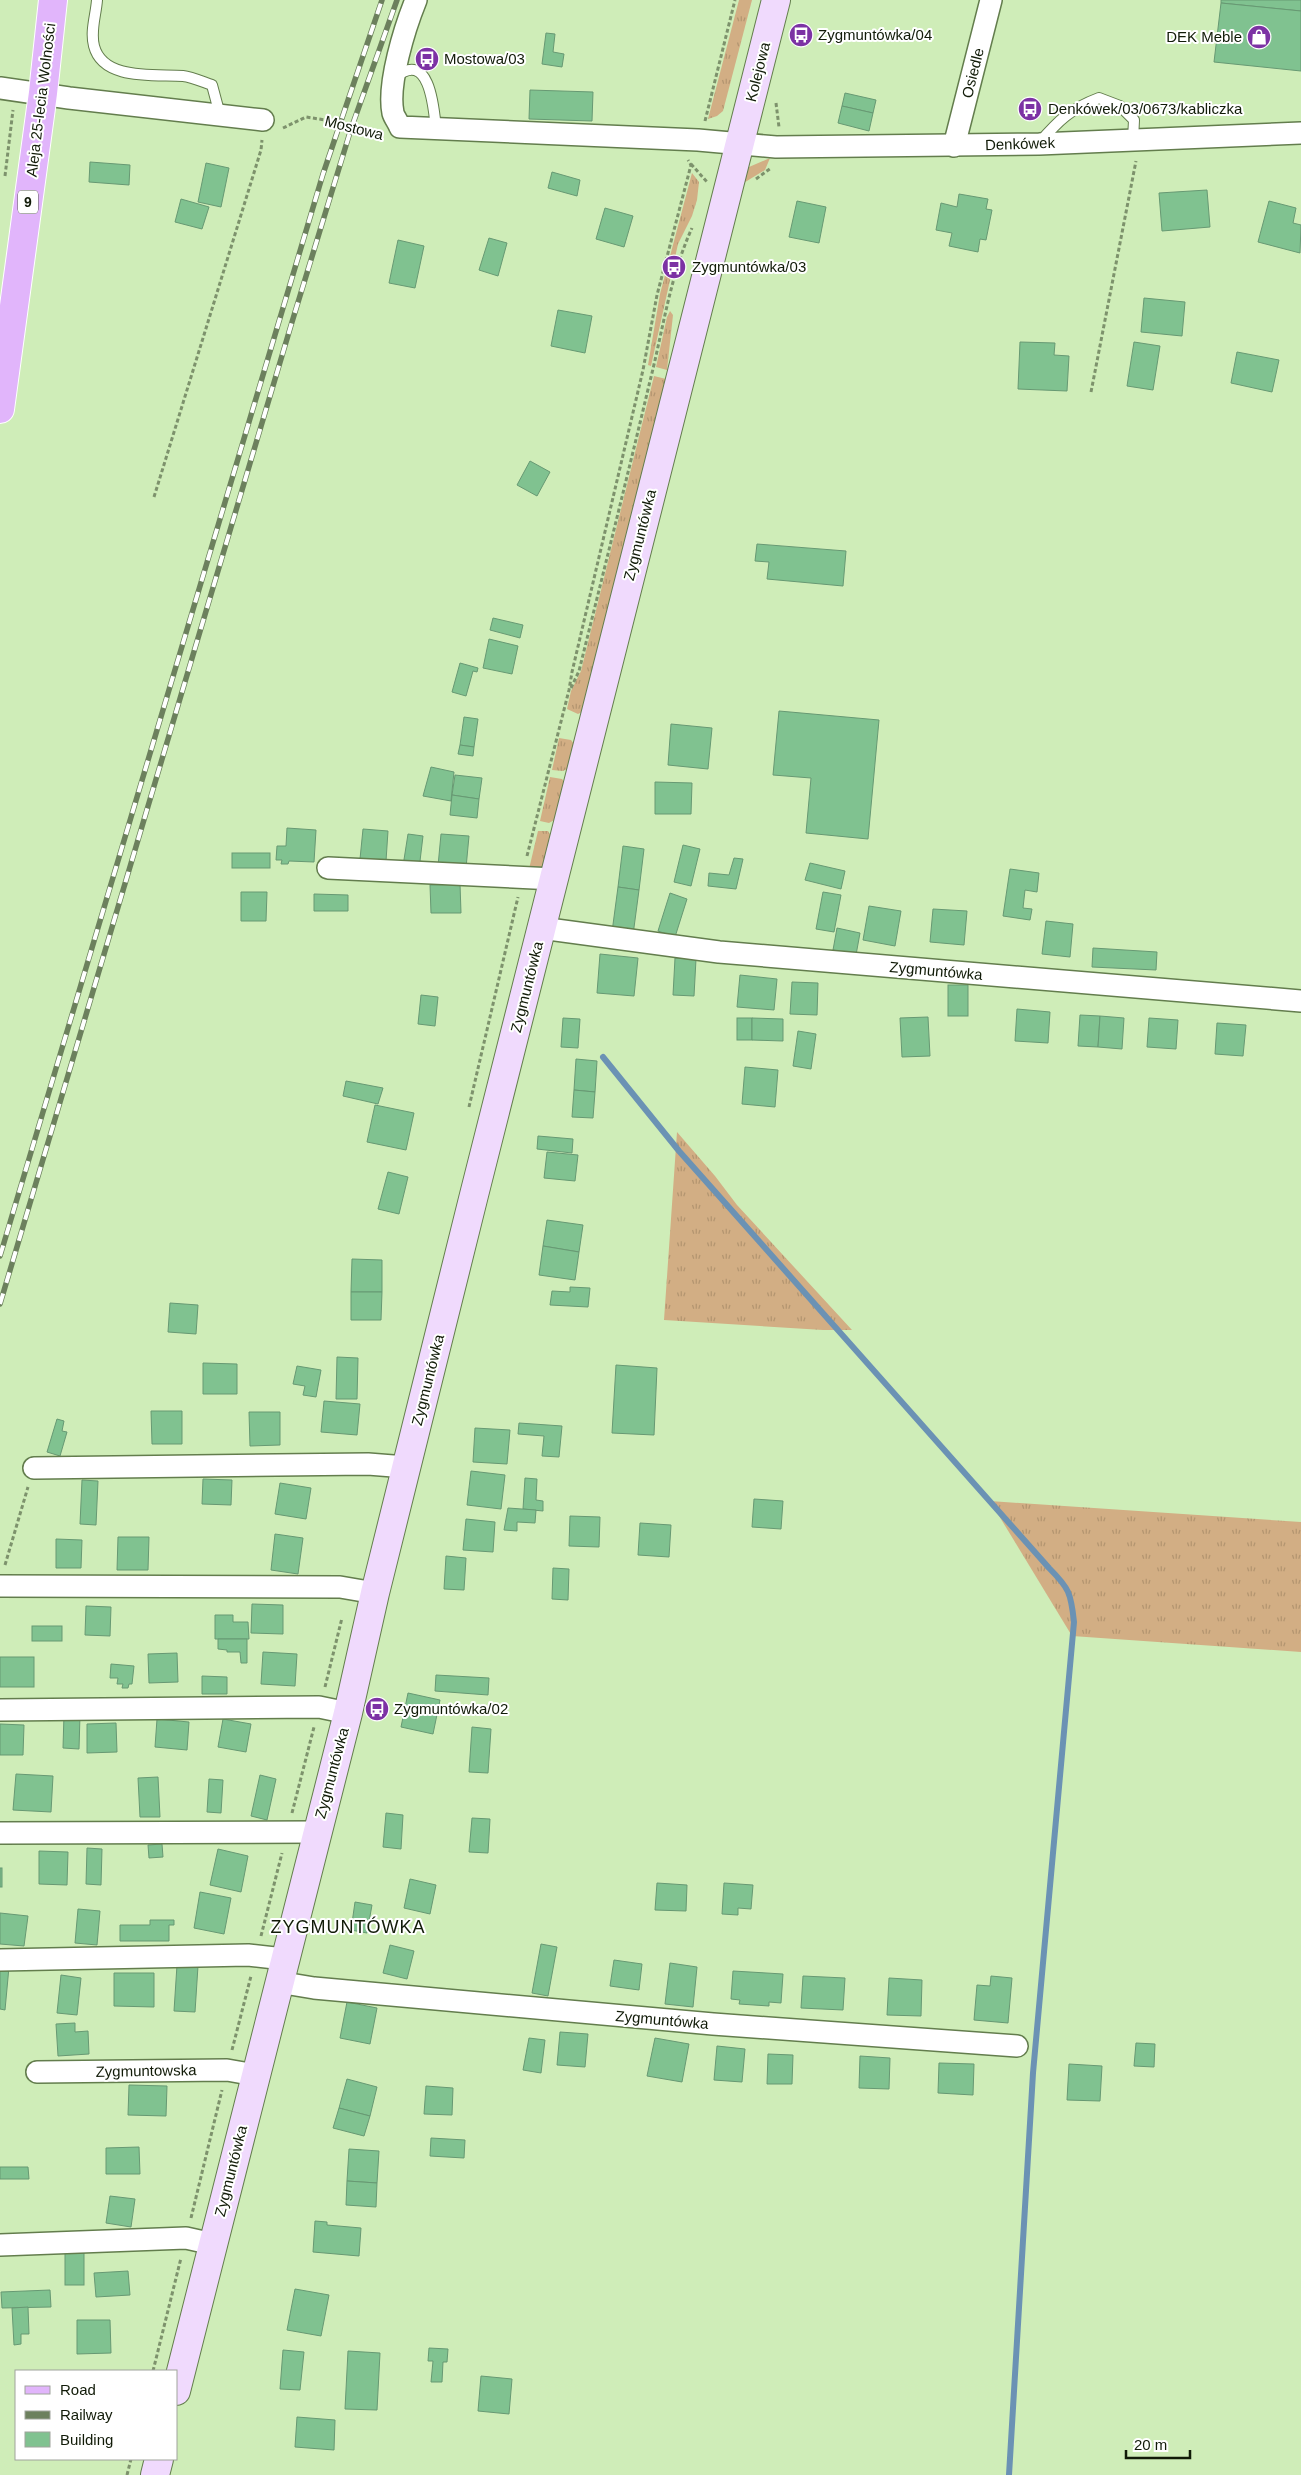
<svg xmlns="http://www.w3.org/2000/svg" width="1301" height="2475" viewBox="0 0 1301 2475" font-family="Helvetica,sans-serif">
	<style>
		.grass { fill: url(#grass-tufts) }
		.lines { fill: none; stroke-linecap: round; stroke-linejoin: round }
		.stream { stroke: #6b92b4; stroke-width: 6 }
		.building { fill: #80c290; stroke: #679973 }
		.lane-casing { stroke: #637d4d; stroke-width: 12 }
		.street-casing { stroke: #637d4d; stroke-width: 24 }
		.secondary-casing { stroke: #637d4d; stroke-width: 30 }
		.primary-casing { stroke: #fff; stroke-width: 30 }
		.path { stroke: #7d926c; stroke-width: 3; stroke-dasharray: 4 2.5; stroke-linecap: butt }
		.lane { stroke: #fff; stroke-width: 10 }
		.street { stroke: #fff; stroke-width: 21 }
		.secondary { stroke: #f0dafd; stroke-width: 28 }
		.primary { stroke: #e1b5fb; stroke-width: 28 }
		.rail-casing { stroke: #6c805d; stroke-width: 5.5 }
		.rail { stroke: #fff; stroke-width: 4; stroke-dasharray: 11; stroke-linecap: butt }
		.labels { text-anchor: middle; stroke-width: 4; stroke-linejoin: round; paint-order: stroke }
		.shield { fill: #fff; stroke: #585f52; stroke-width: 1 }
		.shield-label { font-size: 14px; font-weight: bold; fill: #111b08 }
		.poi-label { font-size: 15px; fill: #111b08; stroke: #fff; text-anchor: start }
		.street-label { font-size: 15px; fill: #111b08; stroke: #fff }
		.quarter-label { font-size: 18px; letter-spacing: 1px; fill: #111b08; stroke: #fff }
	</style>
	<defs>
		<pattern id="grass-tufts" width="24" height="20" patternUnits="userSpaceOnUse" patternTransform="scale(1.25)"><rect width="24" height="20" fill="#d2ae84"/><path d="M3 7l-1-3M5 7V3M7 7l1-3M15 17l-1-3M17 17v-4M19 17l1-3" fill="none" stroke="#b39570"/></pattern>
	</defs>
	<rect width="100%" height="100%" fill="#cfedb8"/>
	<g class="grass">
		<polygon points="739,0 752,0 723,111 717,116 708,119"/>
		<polygon points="770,158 765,170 742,184 749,167"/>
		<polygon points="692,173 699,182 697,200 692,216 678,244 651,366 648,365 660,294"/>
		<polygon points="670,311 673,315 667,370 656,367 667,317"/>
		<polygon points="654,376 666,379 582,712 578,714 567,709 571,691 581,671"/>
		<polygon points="559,738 571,740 574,744 569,768 563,771 552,770"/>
		<polygon points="550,777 562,779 565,783 556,819 549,823 540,821"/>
		<polygon points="538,831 548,831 551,836 543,869 529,869"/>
		<polygon points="677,1132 715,1176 737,1205 852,1330 823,1330 664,1320"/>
		<polygon points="990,1501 1301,1522 1301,1652 1072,1636"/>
	</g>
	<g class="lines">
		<path class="stream" d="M603 1057 679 1151 1049 1568C1069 1588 1071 1593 1074 1622L1033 2073 1009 2475"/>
	</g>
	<g class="building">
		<polygon points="1221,0 1301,0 1301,11 1221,3"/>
		<polygon points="1221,3 1301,11 1301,71 1214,62"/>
		<polygon points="803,26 808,27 805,39 800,38"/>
		<polygon points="546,33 555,34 553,52 564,54 562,67 542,64"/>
		<polygon points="530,90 593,92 592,121 529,119"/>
		<polygon points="845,93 876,100 873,113 842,106"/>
		<polygon points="842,106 873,113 869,131 838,123"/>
		<polygon points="90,162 130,165 129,185 89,182"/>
		<polygon points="206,163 229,168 221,207 198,202"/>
		<polygon points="552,172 580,180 577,196 548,188"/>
		<polygon points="1207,190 1210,227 1162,231 1159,193"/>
		<polygon points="959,194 988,199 986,209 992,210 986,240 980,239 978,252 949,246 952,233 936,230 941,203 957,207"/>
		<polygon points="181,199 209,207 202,229 175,222"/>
		<polygon points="797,201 826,207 819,243 789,237"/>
		<polygon points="1269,201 1296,208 1293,223 1301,225 1300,253 1258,242"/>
		<polygon points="605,208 633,216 624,247 596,239"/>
		<polygon points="489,238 507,243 498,276 479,270"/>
		<polygon points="398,240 424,246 415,288 389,283"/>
		<polygon points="1144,298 1185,302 1182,336 1141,332"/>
		<polygon points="558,310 592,316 585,353 551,346"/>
		<polygon points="1020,342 1055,343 1054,355 1069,356 1067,391 1018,389"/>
		<polygon points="1134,342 1160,346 1153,390 1127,386"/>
		<polygon points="1237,352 1279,360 1272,392 1231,383"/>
		<polygon points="530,461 550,472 537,496 517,485"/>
		<polygon points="757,544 846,551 843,586 767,579 769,562 755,561"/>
		<polygon points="493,618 523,625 520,638 490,630"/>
		<polygon points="489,639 518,646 512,674 483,668"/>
		<polygon points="460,663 478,668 477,672 473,671 466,696 452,692"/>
		<polygon points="779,711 879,720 868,839 806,833 811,778 773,775"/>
		<polygon points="464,717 478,719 474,747 460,745"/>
		<polygon points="671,724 712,728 708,769 668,765"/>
		<polygon points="460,745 474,747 473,756 458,754"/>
		<polygon points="431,767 454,772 451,801 423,796"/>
		<polygon points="455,775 482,778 479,799 452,795"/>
		<polygon points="655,782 692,783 691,814 655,814"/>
		<polygon points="452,795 479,799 477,818 450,815"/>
		<polygon points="287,828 316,830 314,862 289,861 288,864 281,864 282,860 276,860 277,846 286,846"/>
		<polygon points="363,829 388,831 386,861 360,859"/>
		<polygon points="408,834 423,836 420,861 424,862 423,868 403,866"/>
		<polygon points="441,834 469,836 466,868 438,866"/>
		<polygon points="683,845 700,849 691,886 674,882"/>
		<polygon points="623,846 644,849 639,890 618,887"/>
		<rect x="232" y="853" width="38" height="15"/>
		<polygon points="734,858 743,859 736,889 708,886 709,873 729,875"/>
		<polygon points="810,863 845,871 841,889 805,880"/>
		<polygon points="1010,869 1039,873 1037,892 1025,890 1023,908 1032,909 1030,920 1003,916"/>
		<polygon points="460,884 461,913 431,913 430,885"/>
		<polygon points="618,887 639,890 633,935 612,932"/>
		<polygon points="241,892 267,892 266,921 241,921"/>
		<polygon points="823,892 841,895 834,932 816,929"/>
		<polygon points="670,893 687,899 675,937 658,931"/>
		<polygon points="314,894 348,895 348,911 314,911"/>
		<polygon points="869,906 901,911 895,946 863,940"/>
		<polygon points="933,909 967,911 964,945 930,942"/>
		<polygon points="1046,921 1073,924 1070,957 1042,954"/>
		<polygon points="837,928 860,933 856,955 833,950"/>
		<polygon points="1093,948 1157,952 1156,970 1092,967"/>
		<polygon points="600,954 638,958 634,996 597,993"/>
		<polygon points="675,958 696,959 694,996 673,995"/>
		<polygon points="740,975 777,979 774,1010 737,1007"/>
		<polygon points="792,982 818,983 817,1015 790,1014"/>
		<rect x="948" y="985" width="20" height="31"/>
		<polygon points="421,995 438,997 435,1026 418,1024"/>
		<polygon points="1017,1009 1050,1012 1048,1043 1015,1041"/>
		<polygon points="1080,1015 1100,1016 1098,1047 1078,1046"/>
		<polygon points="1100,1016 1124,1018 1122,1049 1098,1047"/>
		<polygon points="928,1017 930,1056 902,1057 900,1018"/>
		<polygon points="563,1018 580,1019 578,1048 561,1047"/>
		<rect x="737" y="1018" width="15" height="22"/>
		<polygon points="752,1018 783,1019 783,1041 752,1040"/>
		<polygon points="1149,1018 1178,1020 1176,1049 1147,1047"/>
		<polygon points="1217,1023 1246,1025 1243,1056 1215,1054"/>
		<polygon points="798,1031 816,1034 811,1069 793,1066"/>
		<polygon points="576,1059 597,1061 595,1092 574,1090"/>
		<polygon points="745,1067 778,1070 775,1107 742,1104"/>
		<polygon points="346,1081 383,1088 378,1104 343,1096"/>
		<polygon points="574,1090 595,1092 593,1118 572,1117"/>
		<polygon points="375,1105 414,1113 406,1150 367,1142"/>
		<polygon points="538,1136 573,1139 572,1153 537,1149"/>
		<polygon points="547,1152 578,1155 575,1181 544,1178"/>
		<polygon points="388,1172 408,1177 399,1214 378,1209"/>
		<polygon points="547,1220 583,1225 579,1252 543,1246"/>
		<polygon points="543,1246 579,1252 575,1280 539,1275"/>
		<polygon points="352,1259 382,1260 382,1292 351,1292"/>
		<polygon points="570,1287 590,1288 588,1307 550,1305 552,1291 570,1292"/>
		<polygon points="351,1292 382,1292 381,1320 351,1320"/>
		<polygon points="170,1303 198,1305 196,1334 168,1332"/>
		<polygon points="337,1357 358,1358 357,1399 336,1399"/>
		<polygon points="203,1363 237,1364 237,1394 203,1394"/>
		<polygon points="616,1365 657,1368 654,1435 612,1433"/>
		<polygon points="297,1366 321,1370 316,1397 303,1395 305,1386 293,1384"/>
		<polygon points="324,1401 360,1404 357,1435 321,1432"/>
		<polygon points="151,1411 182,1411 182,1444 152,1444"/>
		<polygon points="249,1412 280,1412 280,1445 250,1446"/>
		<polygon points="57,1419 64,1421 62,1431 67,1432 60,1456 47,1452"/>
		<polygon points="519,1423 562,1426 559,1457 542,1456 544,1436 518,1434"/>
		<polygon points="475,1428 510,1430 507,1464 473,1462"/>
		<polygon points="471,1471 505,1475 501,1509 467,1505"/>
		<polygon points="525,1478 537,1479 536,1500 543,1501 543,1511 523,1509"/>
		<polygon points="203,1479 232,1480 231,1505 202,1504"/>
		<polygon points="82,1480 98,1481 96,1525 80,1524"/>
		<polygon points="280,1483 311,1488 306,1519 275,1514"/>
		<polygon points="754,1499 783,1501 781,1529 752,1527"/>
		<polygon points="508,1508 536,1510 535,1523 517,1522 517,1531 504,1530"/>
		<polygon points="570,1516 600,1517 599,1547 569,1546"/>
		<polygon points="466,1519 495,1522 493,1552 463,1550"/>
		<polygon points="640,1523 671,1525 669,1557 638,1555"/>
		<polygon points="275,1534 303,1538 298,1574 271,1570"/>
		<polygon points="118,1537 149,1537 148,1570 117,1570"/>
		<polygon points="56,1539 82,1540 81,1568 56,1568"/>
		<polygon points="446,1556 466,1558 464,1590 444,1589"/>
		<polygon points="553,1568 569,1569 568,1600 552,1599"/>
		<polygon points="252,1604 283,1605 283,1634 251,1633"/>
		<polygon points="86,1606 111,1607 110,1636 85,1635"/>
		<polygon points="215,1615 233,1615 233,1622 248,1622 249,1639 215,1639"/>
		<rect x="32" y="1626" width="30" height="15"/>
		<polygon points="218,1639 247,1639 247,1663 241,1663 240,1652 227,1652 227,1650 218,1649"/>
		<polygon points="263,1652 297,1654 295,1686 261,1684"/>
		<polygon points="177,1653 178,1682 149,1683 148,1654"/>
		<rect x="0" y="1657" width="34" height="30"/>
		<polygon points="111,1664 134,1666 132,1684 129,1684 128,1688 122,1688 123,1684 117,1684 118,1678 110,1678"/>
		<polygon points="436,1675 489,1678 488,1695 435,1691"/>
		<polygon points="202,1676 227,1677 227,1694 202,1694"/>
		<polygon points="408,1693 440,1700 433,1734 401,1727"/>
		<polygon points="64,1714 80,1715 79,1749 63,1748"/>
		<polygon points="157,1719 189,1722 187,1750 155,1747"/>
		<polygon points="223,1719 251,1724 246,1752 218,1747"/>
		<polygon points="116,1723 117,1752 87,1753 87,1724"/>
		<polygon points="0,1724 24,1725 23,1755 0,1755"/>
		<polygon points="472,1727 491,1729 488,1773 469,1772"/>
		<polygon points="16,1774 53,1776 51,1812 13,1810"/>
		<polygon points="260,1775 276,1779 267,1820 251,1816"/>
		<polygon points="158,1777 160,1817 140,1817 138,1778"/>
		<polygon points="209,1779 223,1780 221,1813 207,1812"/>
		<polygon points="386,1813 403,1815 401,1849 383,1847"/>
		<polygon points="472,1818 490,1819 488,1853 469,1852"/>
		<polygon points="162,1844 163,1857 149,1858 148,1845"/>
		<polygon points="87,1848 102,1849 101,1885 86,1884"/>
		<polygon points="218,1849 248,1856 241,1892 210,1885"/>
		<polygon points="39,1851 68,1852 67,1885 39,1884"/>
		<rect x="0" y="1868" width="2" height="19"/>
		<polygon points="410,1879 436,1885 430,1914 404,1908"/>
		<polygon points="657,1883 687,1885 686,1911 655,1910"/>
		<polygon points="724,1883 753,1885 751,1909 738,1908 738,1915 722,1914"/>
		<polygon points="200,1892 231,1898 224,1934 194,1928"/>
		<polygon points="355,1902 372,1905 367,1933 351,1930"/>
		<polygon points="78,1909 100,1911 97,1945 75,1943"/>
		<polygon points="0,1913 28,1916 24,1946 0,1944"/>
		<polygon points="150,1920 174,1920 174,1925 169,1925 169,1941 120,1941 120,1925 150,1925"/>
		<polygon points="541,1944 557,1947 548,1996 532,1993"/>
		<polygon points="390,1945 414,1951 407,1979 383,1973"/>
		<polygon points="614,1960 642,1964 639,1990 610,1986"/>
		<polygon points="670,1963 697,1967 693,2007 665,2004"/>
		<polygon points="177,1965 198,1966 195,2012 174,2011"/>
		<polygon points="0,1966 9,1967 5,2010 0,2009"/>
		<polygon points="733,1971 783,1974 781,2003 769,2002 769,2006 739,2004 740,2000 731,1999"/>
		<polygon points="114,1973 154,1973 154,2007 114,2006"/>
		<polygon points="61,1975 81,1978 77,2015 57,2013"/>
		<polygon points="803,1976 845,1978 843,2010 801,2008"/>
		<polygon points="991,1976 1012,1978 1008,2023 974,2020 977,1985 990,1986"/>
		<polygon points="889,1978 922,1980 921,2016 887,2015"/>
		<polygon points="347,2002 377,2008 370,2044 340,2038"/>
		<polygon points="75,2023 75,2032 88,2031 89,2054 58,2056 56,2024"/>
		<polygon points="560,2032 588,2034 585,2067 557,2065"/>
		<polygon points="529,2038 545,2040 541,2073 523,2070"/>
		<polygon points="655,2038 689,2044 682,2082 647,2076"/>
		<polygon points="1136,2043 1155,2044 1154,2067 1134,2066"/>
		<polygon points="717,2046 745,2049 742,2082 714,2080"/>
		<polygon points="768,2054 793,2055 792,2084 767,2084"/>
		<polygon points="860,2056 890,2058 889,2089 859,2088"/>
		<polygon points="939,2063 974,2064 973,2095 938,2093"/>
		<polygon points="1069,2064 1102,2066 1100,2101 1067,2100"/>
		<polygon points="347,2079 377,2087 370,2116 339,2108"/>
		<polygon points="129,2085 167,2086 166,2116 128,2115"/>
		<polygon points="426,2086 453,2088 452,2115 424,2114"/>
		<polygon points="339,2108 370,2116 364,2136 333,2128"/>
		<polygon points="431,2138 465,2140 464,2158 430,2156"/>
		<polygon points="139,2147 140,2174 106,2174 106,2148"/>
		<polygon points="349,2149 379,2151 377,2183 347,2181"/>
		<polygon points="0,2167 28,2167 29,2179 0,2179"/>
		<polygon points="347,2181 377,2183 376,2207 346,2205"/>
		<polygon points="110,2196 135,2199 131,2227 106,2223"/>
		<polygon points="315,2221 327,2222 327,2225 361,2228 359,2256 313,2252"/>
		<rect x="65" y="2250" width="19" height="35"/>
		<polygon points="128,2271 130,2295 96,2297 94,2273"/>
		<polygon points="295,2289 329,2295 321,2336 287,2330"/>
		<polygon points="50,2290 51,2307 2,2308 1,2292"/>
		<polygon points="28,2307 29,2334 21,2334 21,2344 14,2345 12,2308"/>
		<polygon points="77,2320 110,2320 111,2353 77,2354"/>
		<polygon points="429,2348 448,2349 447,2362 443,2362 442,2382 431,2382 433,2361 428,2361"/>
		<polygon points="283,2350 304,2352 300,2390 280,2389"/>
		<polygon points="348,2351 380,2353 377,2410 345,2409"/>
		<polygon points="481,2376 512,2379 509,2414 478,2411"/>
		<polygon points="297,2417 335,2420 334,2450 295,2447"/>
	</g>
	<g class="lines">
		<g class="lane-casing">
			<g id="lane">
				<path d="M97 0C96 15 90 31 94 46 103 81 155 74 183 76 192 77 203 82 212 85L220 115"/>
				<path d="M396 77C430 49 434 110 436 129"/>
				<path d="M1039 143C1059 120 1070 109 1099 98L1120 106 1134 120 1133 140"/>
			</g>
		</g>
		<g class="street-casing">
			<g id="street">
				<path d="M416 0C405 27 387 84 393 113 394 117 398 122 400 127L698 140 776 147 1039 144 1301 133"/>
				<polyline points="0,88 69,98 263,120"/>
				<polyline points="954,146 991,0"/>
				<polyline points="328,868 554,879"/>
				<polyline points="541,928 719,952 1301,1001"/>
				<polyline points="34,1468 368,1464 406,1467"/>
				<polyline points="0,1586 340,1587 375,1593"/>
				<polyline points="0,1710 319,1707 348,1713"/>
				<polyline points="0,1833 317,1832"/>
				<polyline points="0,1960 248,1955 284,1959"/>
				<polyline points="278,1982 314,1988 713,2024 1017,2046"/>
				<polyline points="37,2072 227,2070 255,2075"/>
				<polyline points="0,2245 186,2238 213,2244"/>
			</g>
		</g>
		<g class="secondary-casing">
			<g id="secondary">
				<polyline points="176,2391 348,1713 375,1593 474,1195 776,0"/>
				<polyline points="155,2475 159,2459"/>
			</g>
		</g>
		<g class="primary-casing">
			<polyline id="primary" points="0,409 43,93 53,0"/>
		</g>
		<g class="path">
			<polyline points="776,103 779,127"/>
			<polyline points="705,121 735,0"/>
			<polyline points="283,128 306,117 325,120 382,137"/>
			<polyline points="691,164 707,182"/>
			<polyline points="5,176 13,110"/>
			<polyline points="756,179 771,168"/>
			<polyline points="1091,392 1136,161"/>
			<polyline points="154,497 261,150 262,140"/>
			<path d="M571 688 579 671C603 574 627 478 650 381 663 330 670 276 692 228"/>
			<polyline points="527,856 569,690 572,672 643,370 657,295 691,165 688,160"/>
			<polyline points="469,1107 518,897"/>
			<polyline points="5,1565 28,1487"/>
			<polyline points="325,1687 342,1618"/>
			<polyline points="292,1813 314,1727"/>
			<polyline points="261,1936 282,1853"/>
			<polyline points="232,2050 251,1976"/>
			<polyline points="191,2218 222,2090"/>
			<polyline points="153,2371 181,2258"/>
			<polyline points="127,2475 131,2459"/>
		</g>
		<use href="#lane" class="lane"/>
		<use href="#street" class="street"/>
		<use href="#secondary" class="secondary"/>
		<use href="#primary" class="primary"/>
		<g class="rail-casing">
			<g id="rail">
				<polyline points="0,1256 323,174 382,0"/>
				<polyline points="0,1304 292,322 351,129 397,0"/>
			</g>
		</g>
		<use href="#rail" class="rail"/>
	</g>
	<defs>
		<g id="bus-disc" transform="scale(1.25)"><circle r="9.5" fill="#7c32a4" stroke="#fff"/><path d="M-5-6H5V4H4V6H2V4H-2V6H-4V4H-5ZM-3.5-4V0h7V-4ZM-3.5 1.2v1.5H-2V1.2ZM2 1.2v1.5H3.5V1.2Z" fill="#fff"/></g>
		<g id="shop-disc" transform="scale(1.25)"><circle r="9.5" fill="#7c32a4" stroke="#fff"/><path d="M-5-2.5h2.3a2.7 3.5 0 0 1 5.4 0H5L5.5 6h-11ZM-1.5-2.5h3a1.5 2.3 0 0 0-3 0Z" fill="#fff"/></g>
	</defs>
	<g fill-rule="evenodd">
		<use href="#bus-disc" x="801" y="35"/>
		<use href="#shop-disc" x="1259" y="37"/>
		<use href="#bus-disc" x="427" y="59"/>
		<use href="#bus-disc" x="1030" y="109"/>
		<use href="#bus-disc" x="674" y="267"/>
		<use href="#bus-disc" x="377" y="1709"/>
	</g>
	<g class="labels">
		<rect class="shield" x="18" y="190.5" width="20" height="23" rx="4"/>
		<g class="shield-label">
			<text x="28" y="207">9</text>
		</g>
		<g class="poi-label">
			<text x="818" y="40">Zygmuntówka/04</text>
			<text x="1242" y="42" text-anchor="end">DEK Meble</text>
			<text x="444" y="64">Mostowa/03</text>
			<text x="1048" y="114">Denkówek/03/0673/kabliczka</text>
			<text x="692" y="272">Zygmuntówka/03</text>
			<text x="394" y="1714">Zygmuntówka/02</text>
		</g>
		<g class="street-label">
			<text transform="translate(758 72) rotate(-76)" y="5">Kolejowa</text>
			<text transform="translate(973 73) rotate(-76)" y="5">Osiedle</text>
			<text transform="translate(41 100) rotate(-83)" y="5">Aleja 25-lecia Wolności</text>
			<text transform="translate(354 128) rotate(14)" y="5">Mostowa</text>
			<text transform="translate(1020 144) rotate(-2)" y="5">Denkówek</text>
			<text transform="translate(640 535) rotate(-76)" y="5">Zygmuntówka</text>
			<text transform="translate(936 971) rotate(5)" y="5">Zygmuntówka</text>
			<text transform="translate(527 987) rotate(-76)" y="5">Zygmuntówka</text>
			<text transform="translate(428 1380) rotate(-76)" y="5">Zygmuntówka</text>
			<text transform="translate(332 1773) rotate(-75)" y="5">Zygmuntówka</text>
			<text transform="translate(662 2020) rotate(5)" y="5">Zygmuntówka</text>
			<text transform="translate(146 2071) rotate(-1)" y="5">Zygmuntowska</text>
			<text transform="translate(231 2171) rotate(-76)" y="5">Zygmuntówka</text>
		</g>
		<g class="quarter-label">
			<text x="348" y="1933">ZYGMUNTÓWKA</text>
		</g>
	</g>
	<rect x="15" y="2370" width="162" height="90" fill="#ffffff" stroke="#a0a49c"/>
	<rect x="25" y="2386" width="25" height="8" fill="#e1b5fb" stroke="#a0a49c"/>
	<text x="60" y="2395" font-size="15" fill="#111b08">Road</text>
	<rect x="25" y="2411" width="25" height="8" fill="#6c805d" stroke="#a0a49c"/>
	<text x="60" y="2420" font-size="15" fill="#111b08">Railway</text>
	<rect x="25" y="2432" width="25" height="15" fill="#80c290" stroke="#a0a49c"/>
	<text x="60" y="2445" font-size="15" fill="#111b08">Building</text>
	<path d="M1126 2450v8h64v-8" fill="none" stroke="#111b08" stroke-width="2.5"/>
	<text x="1134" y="2450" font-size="15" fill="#111b08" stroke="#ffffff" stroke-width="4" paint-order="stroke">20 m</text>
</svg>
